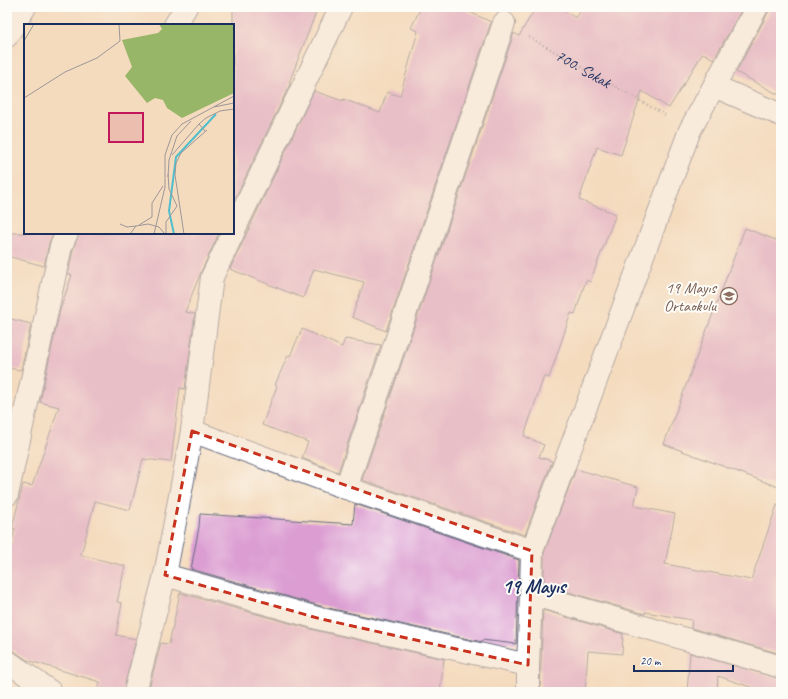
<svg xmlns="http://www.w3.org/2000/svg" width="788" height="699" viewBox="0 0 788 699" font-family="Caveat,sans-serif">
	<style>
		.building { fill: #db9dd2 }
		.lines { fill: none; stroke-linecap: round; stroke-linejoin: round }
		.minor-casing { stroke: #676b80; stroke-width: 24 }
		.path { stroke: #676b80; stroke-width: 2.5; stroke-dasharray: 1 3; stroke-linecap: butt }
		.minor { stroke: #fff; stroke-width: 22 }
		.marked { fill: none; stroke: #c8321e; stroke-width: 3; stroke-dasharray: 8 5; stroke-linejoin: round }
		.labels { text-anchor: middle; stroke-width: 4; stroke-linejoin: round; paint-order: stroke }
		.street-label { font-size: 16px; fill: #1b2f5e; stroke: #fdfcf7 }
		.education-label { font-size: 16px; fill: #785e54; stroke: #fdfcf7; text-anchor: end }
		.district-label { font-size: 20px; font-weight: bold; fill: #1b2f5e; stroke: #fdfcf7 }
		.inset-river { fill: none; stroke: #51becb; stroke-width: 2 }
		.inset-road { fill: none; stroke: #9d9698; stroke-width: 1 }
		.view { fill: #c2185b; fill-opacity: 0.15; stroke: #c2185b; stroke-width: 2 }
		.inset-edge { fill: none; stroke: #1b2f5e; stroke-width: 2 }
	</style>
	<rect width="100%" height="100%" fill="#fdfcf7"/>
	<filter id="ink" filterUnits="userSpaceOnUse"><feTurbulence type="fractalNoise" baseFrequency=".025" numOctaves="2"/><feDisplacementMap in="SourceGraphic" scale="8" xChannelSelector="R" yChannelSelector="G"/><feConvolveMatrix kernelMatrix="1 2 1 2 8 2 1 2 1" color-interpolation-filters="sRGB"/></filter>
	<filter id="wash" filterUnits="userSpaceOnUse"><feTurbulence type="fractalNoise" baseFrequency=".012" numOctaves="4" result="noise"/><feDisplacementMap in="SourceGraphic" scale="16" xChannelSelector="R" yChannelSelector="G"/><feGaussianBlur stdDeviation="0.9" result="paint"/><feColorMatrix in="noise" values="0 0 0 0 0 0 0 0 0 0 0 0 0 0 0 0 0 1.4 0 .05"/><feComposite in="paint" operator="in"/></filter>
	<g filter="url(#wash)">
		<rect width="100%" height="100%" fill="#f4dbbe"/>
		<g id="blocks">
			<g class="building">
				<polygon points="233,7 318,7 289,83 290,84 233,203"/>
				<polygon points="421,7 459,7 491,22 386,331 352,317 364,282 314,269 303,298 230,269 314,91 343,101 343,99 380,113 387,92 400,96 418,31 411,28"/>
				<polygon points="536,7 559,7 576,18 583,7 743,7 714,59 703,53 669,108 642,91 621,155 597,147 579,200 616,214 590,282 586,280 575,314 571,313 549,378 544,376 524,436 544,445 539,457 552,461 525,535 362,480 514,33 519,36"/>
				<polygon points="769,7 781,7 781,96 736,72 768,13"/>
				<polygon points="745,228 781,242 781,488 664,444"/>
				<polygon points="7,233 53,233 49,243 44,266 7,256"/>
				<polygon points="79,233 219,233 201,272 185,312 195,314 185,389 180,388 171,462 143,459 130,510 95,501 81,555 125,566 117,602 122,603 116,635 136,639 123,692 97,692 100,682 27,660 14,651 7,649 7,559 15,529 12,528 23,484 32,486 59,407 40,402 60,310 72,275 68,274 73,250"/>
				<polygon points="7,318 31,324 21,370 7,368"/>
				<polygon points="302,329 342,347 345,339 381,345 338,472 302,458 308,442 262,425 277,386 275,385 288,355 290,356"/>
				<polygon points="576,469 638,487 634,506 675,514 665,564 751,580 777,505 781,506 781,654 691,628 692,620 645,612 645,614 544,585 544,553"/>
				<polygon points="355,504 519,560 516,644 482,640 482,642 324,607 191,569 199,527 200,514 353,524"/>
				<polygon points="180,593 318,631 444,659 440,692 148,692 161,643 169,644"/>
				<polygon points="543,610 623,634 622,654 588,651 585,692 540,692"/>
				<polygon points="690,653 781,679 781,692 765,692 718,676 717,692 687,692"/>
			</g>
		</g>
	</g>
	<g filter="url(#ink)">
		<use href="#blocks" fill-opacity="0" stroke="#676b80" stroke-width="1"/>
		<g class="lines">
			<g class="minor-casing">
				<g id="minor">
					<polyline points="757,7 690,130 532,551 531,594 781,667"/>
					<polyline points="175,25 186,7"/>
					<polyline points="7,36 25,7"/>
					<polyline points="714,86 781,115"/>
					<polyline points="233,232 341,7"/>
					<polyline points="192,431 346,488 532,551"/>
					<polyline points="346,488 504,23"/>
					<polyline points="7,495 61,246 67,233"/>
					<polyline points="165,575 321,619 528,665"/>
					<polyline points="7,661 51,692"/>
					<polyline points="135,692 165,575 182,485 192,431 212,277 233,233"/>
					<polyline points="528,692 528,665 531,594"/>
				</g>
			</g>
			<path class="path" id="s1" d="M529 37 665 115"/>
			<use href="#minor" class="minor"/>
		</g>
	</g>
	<path d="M0 0H788V699H0ZM192 431 532 551 528 665 321 619 165 575Z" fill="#f4dbbe" fill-opacity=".55" fill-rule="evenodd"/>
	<path class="marked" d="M192 431 532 551 528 665 321 619 165 575Z"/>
	<defs>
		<g id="school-ring" transform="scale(0.9)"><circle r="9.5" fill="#fdfcf7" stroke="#8d6e63" stroke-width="1.5"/><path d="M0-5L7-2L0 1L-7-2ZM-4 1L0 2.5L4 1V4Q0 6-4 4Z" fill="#8d6e63"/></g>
	</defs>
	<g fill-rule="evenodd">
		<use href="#school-ring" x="729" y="296"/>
	</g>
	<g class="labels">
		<g class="street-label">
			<text dy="6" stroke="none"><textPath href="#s1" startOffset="63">700. Sokak</textPath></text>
		</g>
		<g class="education-label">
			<text x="716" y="293">19 Mayıs<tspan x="716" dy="18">Ortaokulu</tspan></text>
		</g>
		<g class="district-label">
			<text x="534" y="593">19 Mayıs</text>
		</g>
	</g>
	<g transform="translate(24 24)">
		<rect width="210" height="210" fill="#f4dbbe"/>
		<path d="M135 0H210V69L158 94 143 84 139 76 131 74 123 79 101 52 108 43 98 16 134 9 138 5Z" fill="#98b668"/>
		<path class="inset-river" d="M150 210 145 187 152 133 192 90"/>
		<path class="inset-road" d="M0 17 10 0M0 74 41 48 73 34 96 17 95 0M190 83 210 79M181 107 175 100 182 94 196 87 210 85M148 131 175 100M144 153 145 136 153 112 167 97M96 200 103 203 112 202M115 201 128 193V179L139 162M106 210 112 202 124 200 135 203 141 210M130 210 141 163V131L148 111 158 100 210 72M142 210V198L153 182 145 165 144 150M160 210 151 151 152 139 157 129 183 106"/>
		<path class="view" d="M85 89H119V118H85Z"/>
		<rect width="210" height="210" class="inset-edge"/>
	</g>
	<rect width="788" height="699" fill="none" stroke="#fdfcf7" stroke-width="24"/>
	<path d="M634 665v6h99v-6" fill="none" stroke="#1b2f5e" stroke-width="2"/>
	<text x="640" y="665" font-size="12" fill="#1b2f5e" stroke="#fdfcf7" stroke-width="3" paint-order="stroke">20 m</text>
</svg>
